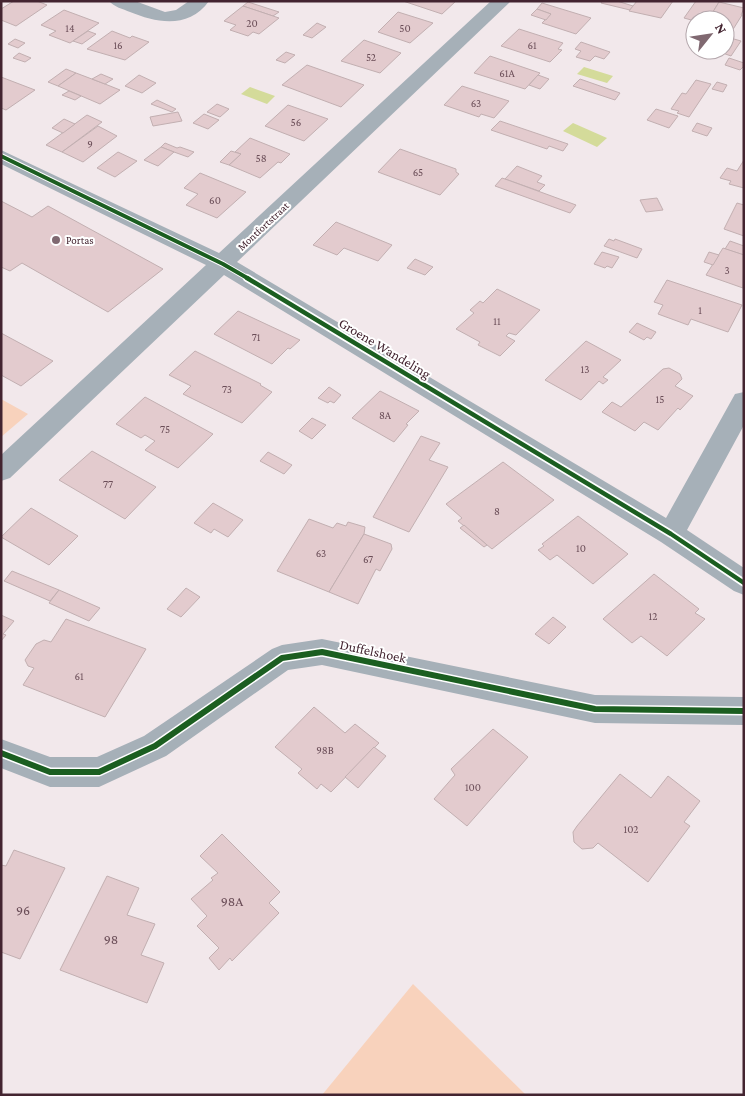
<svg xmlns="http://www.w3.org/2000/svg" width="745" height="1096" viewBox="0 0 745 1096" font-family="'Crimson Pro',serif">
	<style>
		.green { fill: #f8d2bc }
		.water { fill: #d4db9a }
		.building { fill: #e3cbce; stroke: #c2afb1 }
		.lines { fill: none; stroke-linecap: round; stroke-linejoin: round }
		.street { fill: #a6b0b8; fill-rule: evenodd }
		.cycleway-far2-casing { stroke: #fff; stroke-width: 6 }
		.cycleway-far1-casing { stroke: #fff; stroke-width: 8 }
		.cycleway-casing { stroke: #fff; stroke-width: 9 }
		.cycleway-far2 { stroke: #1b5e20; stroke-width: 4 }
		.cycleway-far1 { stroke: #1b5e20; stroke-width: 4.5 }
		.cycleway { stroke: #1b5e20; stroke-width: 6 }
		.poi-dot { fill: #806971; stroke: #fff; stroke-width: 2 }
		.labels { text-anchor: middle; stroke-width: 4; stroke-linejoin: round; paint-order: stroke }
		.number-label { font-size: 11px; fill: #6b4e58 }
		.far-street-label { font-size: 11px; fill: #432430; stroke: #fff }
		.far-poi-label { font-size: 11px; fill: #432430; stroke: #fff; text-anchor: start }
		.street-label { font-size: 14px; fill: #432430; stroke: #fff }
		.near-number-label { font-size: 14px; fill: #6b4e58 }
	</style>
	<rect width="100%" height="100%" fill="#f2e8eb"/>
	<g class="green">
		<polygon points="1,399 28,414 1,437"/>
		<polygon points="413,984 526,1095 322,1095"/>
	</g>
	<g class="water">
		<polygon points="584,67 613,76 607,83 577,74"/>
		<polygon points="250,87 275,96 267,104 241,94"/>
		<polygon points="573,123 607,138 597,147 563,131"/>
	</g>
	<g class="building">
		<polygon points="14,1 37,1 47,5 16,26 1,20 1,9"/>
		<polygon points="403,1 456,1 442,14"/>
		<polygon points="602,1 617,1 633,6 630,10 601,3"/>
		<polygon points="637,1 673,1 661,18 629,11"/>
		<polygon points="696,1 717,1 719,2 708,20 695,21 684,18"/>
		<polygon points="248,2 279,12 273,16 243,6"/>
		<polygon points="719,2 744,8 741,15 742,15 732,31 725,29 725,20 708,20"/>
		<polygon points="542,3 591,18 576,34 542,23 551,14 537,9"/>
		<polygon points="243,6 279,18 259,34 253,32 248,36 230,30 236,25 224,21"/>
		<polygon points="537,9 551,14 546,20 531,15"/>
		<polygon points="64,10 99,23 70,43 49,35 56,31 41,25"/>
		<polygon points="398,12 433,23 410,43 378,32"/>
		<polygon points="317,23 326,27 312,38 303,35"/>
		<polygon points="519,29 563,43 558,49 562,50 550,62 501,46"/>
		<polygon points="88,31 96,34 82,44 73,41"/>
		<polygon points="112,31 130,38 132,36 149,42 125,60 87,49"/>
		<polygon points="727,37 741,41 731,56 717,51 725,50"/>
		<polygon points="15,39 25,43 18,48 8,44"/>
		<polygon points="364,40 401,53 380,73 341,61"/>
		<polygon points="581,42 610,52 604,59 595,56 590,61 576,57 581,51 575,49"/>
		<polygon points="286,52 295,55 285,63 276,60"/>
		<polygon points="19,53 31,58 25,62 13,58"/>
		<polygon points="490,56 540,73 525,89 474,73"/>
		<polygon points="729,58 744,63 744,66 740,70 725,65"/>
		<polygon points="307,65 364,85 341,107 282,85"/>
		<polygon points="66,69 76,73 58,86 48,82"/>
		<polygon points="76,73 105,84 120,90 100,104 58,86"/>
		<polygon points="101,74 113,79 105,84 92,79"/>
		<polygon points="139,75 156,83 142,93 125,86"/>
		<polygon points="538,75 549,79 540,89 529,85"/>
		<polygon points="1,77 35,90 6,110 1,108"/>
		<polygon points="580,79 620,93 615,100 573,86"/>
		<polygon points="696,80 711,84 689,117 677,113 679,111 671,109 682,93 686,94"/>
		<polygon points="717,82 727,85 723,92 712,89"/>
		<polygon points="462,86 509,101 494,118 481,114 479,117 444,105"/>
		<polygon points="69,91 81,96 75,100 62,95"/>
		<polygon points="157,100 176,109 172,112 151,104"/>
		<polygon points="217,104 229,109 220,117 207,112"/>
		<polygon points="288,105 328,119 304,141 265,126"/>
		<polygon points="656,109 678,116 669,128 647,120"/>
		<polygon points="178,112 182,121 153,126 150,117"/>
		<polygon points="204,114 219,120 208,129 193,123"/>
		<polygon points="87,115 102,122 62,152 46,145"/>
		<polygon points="64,119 75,124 63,133 52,128"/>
		<polygon points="500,121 568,144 563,151 549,146 547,149 491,130"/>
		<polygon points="697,123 712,128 707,136 692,131"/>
		<polygon points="98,126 117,136 83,162 62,152"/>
		<polygon points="250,138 290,154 281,163 278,162 260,178 229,165 241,154 235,152"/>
		<polygon points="165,143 177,148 180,147 194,152 188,157 174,152 161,147"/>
		<polygon points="161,147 174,152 158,166 144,160"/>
		<polygon points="400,149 456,169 456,172 459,174 440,195 378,172"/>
		<polygon points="231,151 241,154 229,165 220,162"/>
		<polygon points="118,152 137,161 115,177 97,168"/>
		<polygon points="744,160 744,188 729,184 731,181 720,178 727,168 737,171"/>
		<polygon points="517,166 542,176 537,182 545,185 539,191 505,179"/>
		<polygon points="200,173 246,192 217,218 186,205 198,194 184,188"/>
		<polygon points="502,178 505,179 576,205 570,213 495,186"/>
		<polygon points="657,198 663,210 646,212 640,200"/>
		<polygon points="1,201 32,217 48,206 163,269 108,312 22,263 10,271 1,267"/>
		<polygon points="737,203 744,205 744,236 724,229"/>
		<polygon points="336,222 392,245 378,261 344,248 337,255 313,245"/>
		<polygon points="609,239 614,241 615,239 642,249 637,258 604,246"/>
		<polygon points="730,241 744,246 744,255 725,249"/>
		<polygon points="723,248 744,255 743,288 706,275"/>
		<polygon points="602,252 619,257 612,268 607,266 605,268 594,264"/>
		<polygon points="709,252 719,255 713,265 704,262"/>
		<polygon points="415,259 433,267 425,275 407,268"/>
		<polygon points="667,280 742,305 728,332 691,319 688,325 658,314 663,305 654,302"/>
		<polygon points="497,289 540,310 516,335 509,333 506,336 515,341 500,356 478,345 480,342 456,329 474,313 470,310 480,301 483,303"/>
		<polygon points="238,311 300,340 290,349 288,348 272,364 214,334"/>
		<polygon points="637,323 656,332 651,339 647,337 644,340 629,332"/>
		<polygon points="1,333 53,361 21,386 1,375"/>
		<polygon points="586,341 621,360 603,377 608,380 603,384 599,381 581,400 545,380"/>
		<polygon points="195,351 261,384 260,385 272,392 242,423 183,394 191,386 169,375"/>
		<polygon points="669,368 680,374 682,379 675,386 693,396 680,410 678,408 658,430 644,422 635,431 602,412 612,402 621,407 663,369"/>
		<polygon points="329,387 341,395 334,403 330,401 328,403 318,398"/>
		<polygon points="380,391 419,411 406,424 408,425 394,442 352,418"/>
		<polygon points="145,397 213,434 178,468 145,450 155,441 145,435 141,438 116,424"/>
		<polygon points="312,418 326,425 312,439 299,431"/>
		<polygon points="421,436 440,443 429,460 448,467 409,532 373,517"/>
		<polygon points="92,451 156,487 125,519 59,480"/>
		<polygon points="268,452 292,465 284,474 260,461"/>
		<polygon points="503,462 554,500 492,549 458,521 462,518 446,504"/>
		<polygon points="213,503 243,520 228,537 214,529 211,533 194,523"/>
		<polygon points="31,508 78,536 49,565 1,537"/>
		<polygon points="578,516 628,554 593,584 557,555 550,560 538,550 544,546 542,544"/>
		<polygon points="309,519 333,528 337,523 346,526 348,522 365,527 364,534 329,592 277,571"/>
		<polygon points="464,525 487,545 484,547 460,528"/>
		<polygon points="364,534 391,544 392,549 380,571 376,569 358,604 329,592"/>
		<polygon points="12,571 59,590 50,601 4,581"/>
		<polygon points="654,574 699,609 695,613 705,619 667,656 641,636 632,643 603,619"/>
		<polygon points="186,588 200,597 181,617 167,609"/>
		<polygon points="59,590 100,608 89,621 49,603"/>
		<polygon points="1,615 14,621 3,634 6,635 1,641"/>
		<polygon points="553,617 566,627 549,644 535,634"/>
		<polygon points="66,619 146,649 105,717 23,685 34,668 28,666 25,660 36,644 44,640 51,642"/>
		<polygon points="314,707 345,733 355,724 379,743 331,792 321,784 317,789 298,773 302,769 275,747"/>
		<polygon points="493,729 528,757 467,826 434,799 455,775 451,769"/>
		<polygon points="374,747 386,756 358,788 345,777"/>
		<polygon points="620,774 651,798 668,776 700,801 684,822 690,826 648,882 598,843 593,848 582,849 574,842 573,832 577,826"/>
		<polygon points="222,834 280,892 269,903 279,913 232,961 230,958 219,970 209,958 219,948 197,926 207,916 191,899 213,880 211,878 218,873 200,856"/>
		<polygon points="14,850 65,868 20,959 1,952 1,865 6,866"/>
		<polygon points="107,876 139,888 127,915 155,924 141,955 164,963 147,1003 60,970"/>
	</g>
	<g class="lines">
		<g class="street">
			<path d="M109 1H135L165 12 176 10 189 1H209C189 29 157 23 130 12 123 9 114 7 109 1Z"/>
			<polygon points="491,1 511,1 237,262 666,518 735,394 744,392 744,425 687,530 744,568 744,595 734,591 661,542 224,275 10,478 1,481 1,455 206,265 1,164 1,150 219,253"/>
			<polygon points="322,639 595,695 744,697 744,725 595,723 322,665 288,670 166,756 99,787 50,787 1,768 1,739 50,757 97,757 144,736 272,649 282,645"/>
		</g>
		<g class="cycleway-far2-casing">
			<polyline id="cycleway-far2" points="1,156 223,264 249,279"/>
		</g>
		<g class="cycleway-far1-casing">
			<polyline id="cycleway-far1" points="247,278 671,534 744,583"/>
		</g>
		<g class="cycleway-casing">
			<polyline id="cycleway" points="1,753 50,772 99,772 155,746 282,658 322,652 595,709 744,711"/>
		</g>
		<use href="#cycleway-far2" class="cycleway-far2"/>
		<use href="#cycleway-far1" class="cycleway-far1"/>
		<use href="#cycleway" class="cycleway"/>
	</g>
	<circle class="poi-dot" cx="56" cy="240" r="5"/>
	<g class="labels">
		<g class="number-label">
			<text x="252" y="27">20</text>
			<text x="70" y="32">14</text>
			<text x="405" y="32">50</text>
			<text x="118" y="49">16</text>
			<text x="532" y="49">61</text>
			<text x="371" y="61">52</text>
			<text x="507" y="77">61A</text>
			<text x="476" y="107">63</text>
			<text x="296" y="126">56</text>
			<text x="90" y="148">9</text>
			<text x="261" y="162">58</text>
			<text x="418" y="176">65</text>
			<text x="215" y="204">60</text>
			<text x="727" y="274">3</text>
			<text x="700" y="314">1</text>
			<text x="497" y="325">11</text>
			<text x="256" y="341">71</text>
			<text x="585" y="373">13</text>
			<text x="227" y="393">73</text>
			<text x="660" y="403">15</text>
			<text x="385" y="419">8A</text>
			<text x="165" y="433">75</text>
			<text x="108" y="488">77</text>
			<text x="497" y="515">8</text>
			<text x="581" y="552">10</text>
			<text x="321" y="557">63</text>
			<text x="368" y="563">67</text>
			<text x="653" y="620">12</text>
			<text x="79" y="680">61</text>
			<text x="325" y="754">98B</text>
			<text x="473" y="791">100</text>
			<text x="631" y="833">102</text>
		</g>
		<g class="far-street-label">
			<text transform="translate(263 226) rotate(-43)" y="4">Montfortstraat</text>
		</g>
		<g class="far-poi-label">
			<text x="66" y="244">Portas</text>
		</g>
		<g class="street-label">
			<text transform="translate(385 348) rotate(31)" y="5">Groene Wandeling</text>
			<text transform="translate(373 651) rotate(12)" y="5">Duffelshoek</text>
		</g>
		<g class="near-number-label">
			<text x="232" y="906">98A</text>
			<text x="23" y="915">96</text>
			<text x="111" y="944">98</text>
		</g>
	</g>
	<rect width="745" height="1096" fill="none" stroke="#432430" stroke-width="5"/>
	<g transform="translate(710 35) rotate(60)"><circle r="24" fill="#ffffff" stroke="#b4a7ac"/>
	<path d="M0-4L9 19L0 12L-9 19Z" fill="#806971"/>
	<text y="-8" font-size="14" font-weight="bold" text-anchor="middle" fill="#432430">N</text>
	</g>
</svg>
